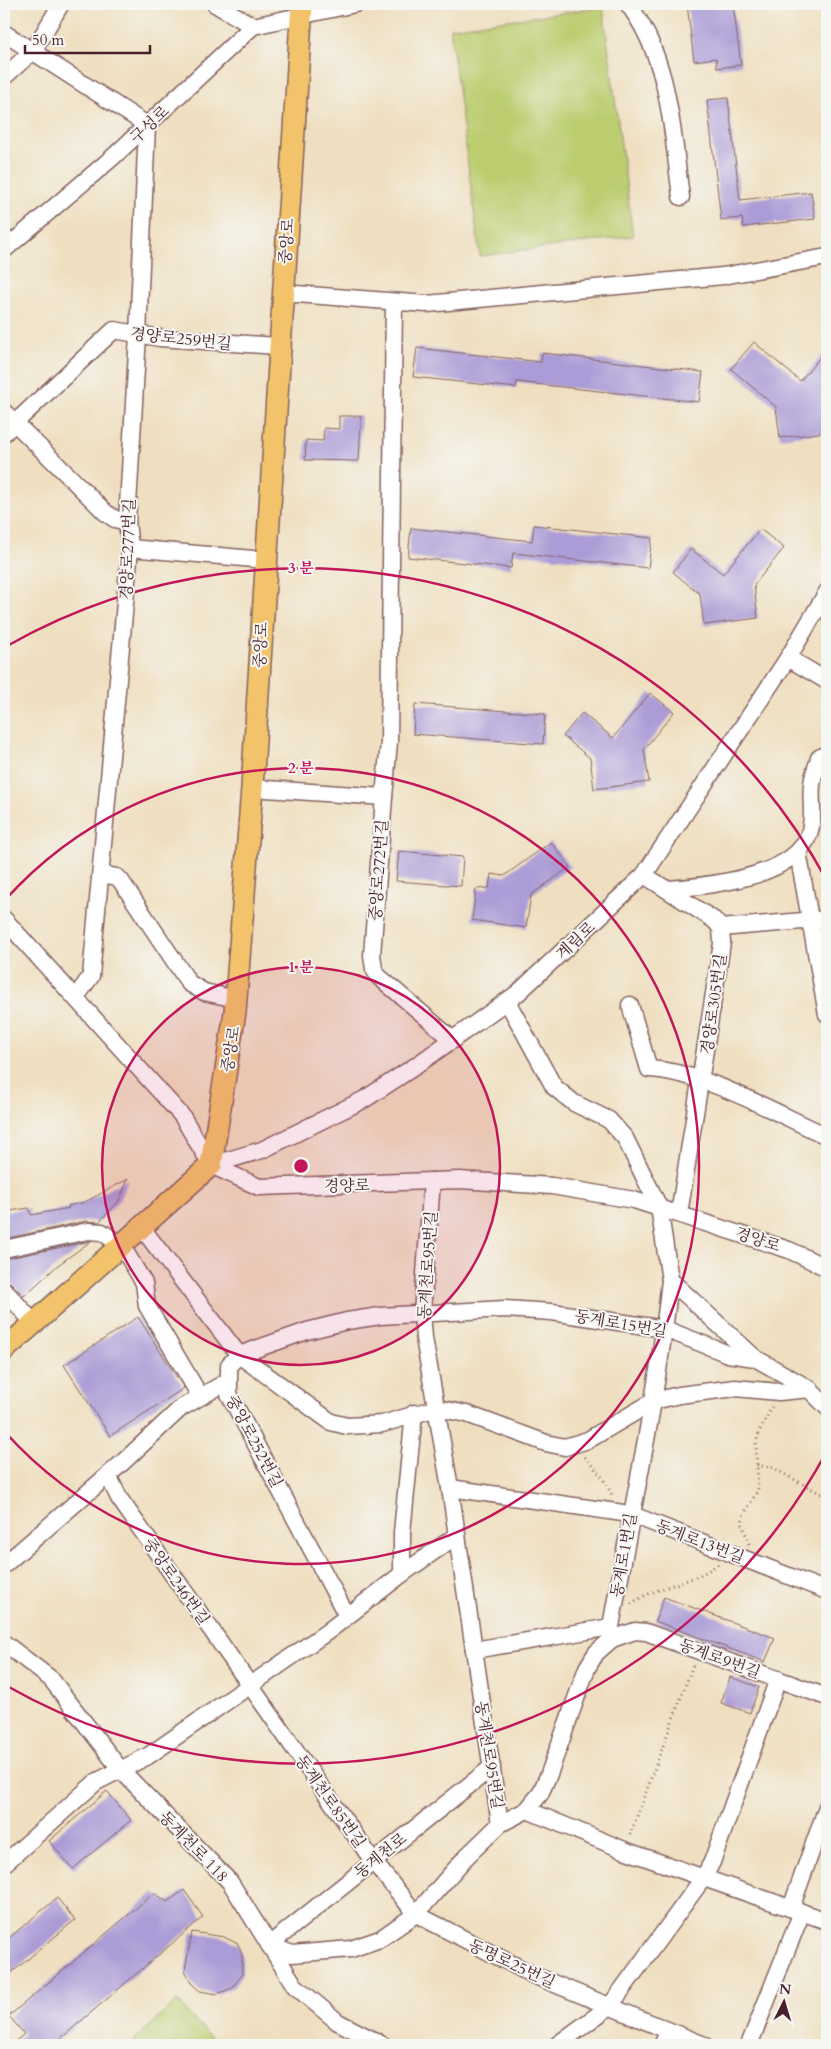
<svg xmlns="http://www.w3.org/2000/svg" width="831" height="2049" viewBox="0 0 831 2049" font-family="Cardo,'Noto Serif KR',serif">
	<style>
		.park { fill: #bccd70; stroke: #83764e }
		.building { fill: #ab9bd6 }
		.lines { fill: none; stroke-linecap: round; stroke-linejoin: round }
		.minor-casing { stroke: #84625f; stroke-width: 19 }
		.major-casing { stroke: #84625f; stroke-width: 24 }
		.path { stroke: #84625f; stroke-width: 3; stroke-dasharray: 1 4; stroke-linecap: butt }
		.minor { stroke: #fff; stroke-width: 16 }
		.major { stroke: #f2c36a; stroke-width: 21 }
		.ring { fill: none; stroke: #c2185b; stroke-width: 2.5 }
		.labels { text-anchor: middle; stroke-width: 4; stroke-linejoin: round; paint-order: stroke }
		.street-label { font-size: 16px; fill: #4a1f2b; stroke: #f6f6f2 }
		.centre { fill: #c2185b; stroke: #f6f6f2; stroke-width: 2.5 }
		.ring-label { font-size: 15px; text-anchor: middle; font-weight: bold; fill: #c2185b; stroke: #f6f6f2; stroke-width: 4; stroke-linejoin: round; paint-order: stroke }
	</style>
	<rect width="100%" height="100%" fill="#f6f6f2"/>
	<filter id="ink" filterUnits="userSpaceOnUse"><feTurbulence type="fractalNoise" baseFrequency=".02" numOctaves="2"/><feDisplacementMap in="SourceGraphic" scale="10" xChannelSelector="R" yChannelSelector="G"/><feConvolveMatrix kernelMatrix="1 2 1 2 8 2 1 2 1" color-interpolation-filters="sRGB"/></filter>
	<filter id="wash" filterUnits="userSpaceOnUse"><feTurbulence type="fractalNoise" baseFrequency=".0096" numOctaves="4" result="noise"/><feDisplacementMap in="SourceGraphic" scale="20" xChannelSelector="R" yChannelSelector="G"/><feGaussianBlur stdDeviation="1.12" result="paint"/><feColorMatrix in="noise" values="0 0 0 0 0 0 0 0 0 0 0 0 0 0 0 0 0 1.4 0 .05"/><feComposite in="paint" operator="in"/></filter>
	<g filter="url(#wash)">
		<rect width="100%" height="100%" fill="#efdfc0"/>
		<g class="park">
			<polygon points="603,7 633,236 480,256 450,28"/>
			<polygon points="177,2001 218,2045 129,2045"/>
		</g>
		<g id="blocks">
			<g class="building">
				<polygon points="687,4 733,4 741,65 717,68 716,58 694,61"/>
				<polygon points="728,98 740,200 811,192 815,219 743,227 742,218 721,220 707,100"/>
				<polygon points="754,342 800,381 827,349 827,432 780,438 776,407 731,369"/>
				<polygon points="417,348 541,362 542,353 703,372 699,402 517,382 516,388 413,377"/>
				<polygon points="339,416 361,416 359,461 305,460 306,440 323,441 324,428 339,429"/>
				<polygon points="534,525 652,538 648,568 513,553 511,568 408,557 411,528 532,541"/>
				<polygon points="760,529 784,548 754,585 758,618 704,625 700,594 673,572 691,549 723,574"/>
				<polygon points="650,693 674,712 644,749 649,782 594,789 590,758 563,736 582,713 613,738"/>
				<polygon points="415,704 545,714 543,744 413,734"/>
				<polygon points="551,842 570,867 531,895 526,928 472,920 476,889 489,888 491,874 504,876"/>
				<polygon points="399,851 463,857 461,886 396,881"/>
				<polygon points="128,1179 119,1201 99,1222 86,1221 4,1239 4,1212 29,1208 31,1215 69,1208 68,1206 85,1202"/>
				<polygon points="91,1241 58,1265 24,1296 11,1283 4,1280 4,1259"/>
				<polygon points="138,1317 184,1388 110,1436 64,1365"/>
				<polygon points="664,1597 775,1638 765,1662 655,1621"/>
				<polygon points="730,1677 759,1687 750,1713 721,1703"/>
				<polygon points="107,1791 131,1820 73,1869 49,1841"/>
				<polygon points="184,1890 203,1917 53,2045 11,2045 24,2034 9,2016 154,1893 168,1902"/>
				<polygon points="57,1898 75,1920 4,1979 4,1942"/>
				<polygon points="192,1932 224,1937 238,1944 242,1955 242,1975 232,1988 217,1994 200,1991 191,1983 185,1970"/>
			</g>
		</g>
	</g>
	<g filter="url(#ink)">
		<use href="#blocks" fill-opacity="0" stroke="#84625f" stroke-width="1"/>
		<g class="lines">
			<g class="minor-casing">
				<g id="minor">
					<polyline points="215,4 253,26"/>
					<path d="M628 4C670 59 672 130 681 197"/>
					<polyline points="4,33 147,125 138,335 127,522 130,548 91,976 76,997"/>
					<polyline points="4,77 33,51 61,4"/>
					<polyline points="4,250 113,157 253,26 355,4"/>
					<polyline points="283,293 427,304 723,276 827,257"/>
					<polyline points="4,412 106,513 115,519 127,522"/>
					<polyline points="4,433 114,330 160,338 278,346"/>
					<polyline points="130,548 265,560"/>
					<polyline points="788,658 827,681"/>
					<polyline points="252,788 384,797 372,955 374,969 378,976 453,1040"/>
					<polyline points="384,797 389,742 394,302"/>
					<polyline points="798,852 827,1014"/>
					<polyline points="101,874 117,877 121,881 189,983 204,992 236,999"/>
					<polyline points="644,875 714,920 721,928 722,943 679,1214"/>
					<path d="M668 889C708 886 794 878 809 834 815 817 810 800 812 784 813 775 817 766 819 758L827 754"/>
					<polyline points="4,919 182,1116 211,1165 259,1187 460,1180 552,1186 634,1200 789,1250 827,1268"/>
					<polyline points="721,928 827,919"/>
					<polyline points="507,1001 554,1087 574,1103 609,1120 625,1138 659,1207 670,1280 755,1358"/>
					<path d="M630 1005 649 1069C705 1072 775 1113 827 1136"/>
					<polyline points="211,1165 262,1150 365,1099 417,1065 518,993 644,875 788,658 827,592"/>
					<polyline points="432,1181 422,1313 424,1338 450,1488 500,1824"/>
					<polyline points="142,1228 239,1355 331,1422 347,1426 382,1424 437,1408 467,1414 546,1443 565,1447 588,1440 654,1401 679,1395 735,1388 779,1392 810,1389"/>
					<polyline points="4,1249 88,1231 102,1232 122,1246 144,1283 147,1306 200,1396"/>
					<polyline points="4,1290 34,1323"/>
					<polyline points="108,1475 119,1498 373,1861 416,1914 533,1975 704,2045"/>
					<polyline points="450,1488 630,1514 827,1591"/>
					<polyline points="4,1565 122,1463 181,1408 228,1381"/>
					<polyline points="402,1574 402,1532 414,1413"/>
					<polyline points="347,1616 229,1394 229,1365 239,1355 307,1331 347,1321 380,1316 505,1309 552,1312 665,1329 728,1354 755,1358 808,1388 827,1407"/>
					<polyline points="612,1639 635,1631 646,1632 827,1697"/>
					<polyline points="4,1643 51,1679 120,1769 230,1882 295,1986 338,2022 383,2045"/>
					<polyline points="474,1650 611,1627"/>
					<path d="M492 1767 269 1945 292 1954 351 1949 380 1939 416 1914 466 1857 500 1824 527 1810 540 1794 549 1774 587 1668 596 1653 612 1639 611 1627C631 1511 658 1397 670 1280"/>
					<polyline points="527,1810 624,1850 827,1921"/>
					<polyline points="4,1864 96,1782 148,1756 327,1632 402,1574 456,1536"/>
					<polyline points="791,1908 827,1807"/>
					<polyline points="557,2045 610,2006 704,1877 712,1862 778,1679"/>
					<polyline points="662,2045 669,2031"/>
					<polyline points="749,2045 802,1912"/>
				</g>
			</g>
			<g class="major-casing">
				<polyline id="major" points="4,1350 211,1165 235,1012 252,788 302,4"/>
			</g>
			<g class="path">
				<polyline points="585,1457 602,1477 612,1495"/>
				<polyline points="757,1465 773,1468 827,1497"/>
				<polyline points="749,1544 742,1523 743,1516 758,1490 756,1443 759,1432 772,1407"/>
				<path d="M631 1604C657 1585 693 1584 718 1564"/>
				<polyline points="630,1835 693,1665"/>
			</g>
			<use href="#minor" class="minor"/>
			<use href="#major" class="major"/>
		</g>
	</g>
	<circle cx="301" cy="1166" r="199" fill="#c2185b" fill-opacity=".12"/>
	<g class="ring">
		<circle cx="301" cy="1166" r="199"/>
		<path d="M5 900A398 398 0 1 1 5 1432"/>
		<path d="M827 1451A598 598 0 0 1 7 1686M7 646A598 598 0 0 1 827 881"/>
	</g>
	<g class="labels">
		<g class="street-label">
			<text transform="translate(149 124) rotate(-43)" y="6">구성로</text>
			<text transform="translate(286 241) rotate(-86)" y="6">중앙로</text>
			<text transform="translate(181 338) rotate(6)" y="6">경양로259번길</text>
			<text transform="translate(127 549) rotate(-88)" y="6">경양로277번길</text>
			<text transform="translate(260 645) rotate(-87)" y="6">중앙로</text>
			<text transform="translate(378 870) rotate(-86)" y="6">중앙로272번길</text>
			<text transform="translate(575 940) rotate(-43)" y="6">계림로</text>
			<text transform="translate(713 1004) rotate(-82)" y="6">경양로305번길</text>
			<text transform="translate(230 1049) rotate(-81)" y="6">중앙로</text>
			<text transform="translate(347 1185) rotate(-1)" y="6">경양로</text>
			<text transform="translate(758 1239) rotate(18)" y="6">경양로</text>
			<text transform="translate(427 1265) rotate(-86)" y="6">동계천로95번길</text>
			<text transform="translate(621 1323) rotate(10)" y="6">동계로15번길</text>
			<text transform="translate(255 1441) rotate(62)" y="6">중앙로252번길</text>
			<text transform="translate(700 1541) rotate(21)" y="6">동계로13번길</text>
			<text transform="translate(623 1555) rotate(-80)" y="6">동계로1번길</text>
			<text transform="translate(177 1581) rotate(55)" y="6">중앙로246번길</text>
			<text transform="translate(720 1658) rotate(20)" y="6">동계로9번길</text>
			<text transform="translate(490 1755) rotate(81)" y="6">동계천로95번길</text>
			<text transform="translate(331 1801) rotate(55)" y="6">동계천로85번길</text>
			<text transform="translate(194 1846) rotate(46)" y="6">동계천로 118</text>
			<text transform="translate(380 1855) rotate(-39)" y="6">동계천로</text>
			<text transform="translate(512 1963) rotate(25)" y="6">동명로25번길</text>
		</g>
	</g>
	<circle cx="301" cy="1166" r="8" class="centre"/>
	<g class="ring-label">
		<text x="301" y="573">3 분</text>
		<text x="301" y="773">2 분</text>
		<text x="301" y="972">1 분</text>
	</g>
	<rect width="831" height="2049" fill="none" stroke="#f6f6f2" stroke-width="20"/>
	<g transform="translate(784 2002) rotate(5)" stroke="#f6f6f2" stroke-width="4" paint-order="stroke">
	<path d="M0-4L9 19L0 12L-9 19Z" fill="#4a1f2b"/>
	<text y="-8" font-size="14" font-weight="bold" text-anchor="middle" fill="#4a1f2b">N</text>
	</g>
	<path d="M25 45v8h125v-8" fill="none" stroke="#4a1f2b" stroke-width="2.5"/>
	<text x="32" y="45" font-size="15" fill="#4a1f2b" stroke="#f6f6f2" stroke-width="4" paint-order="stroke">50 m</text>
</svg>
